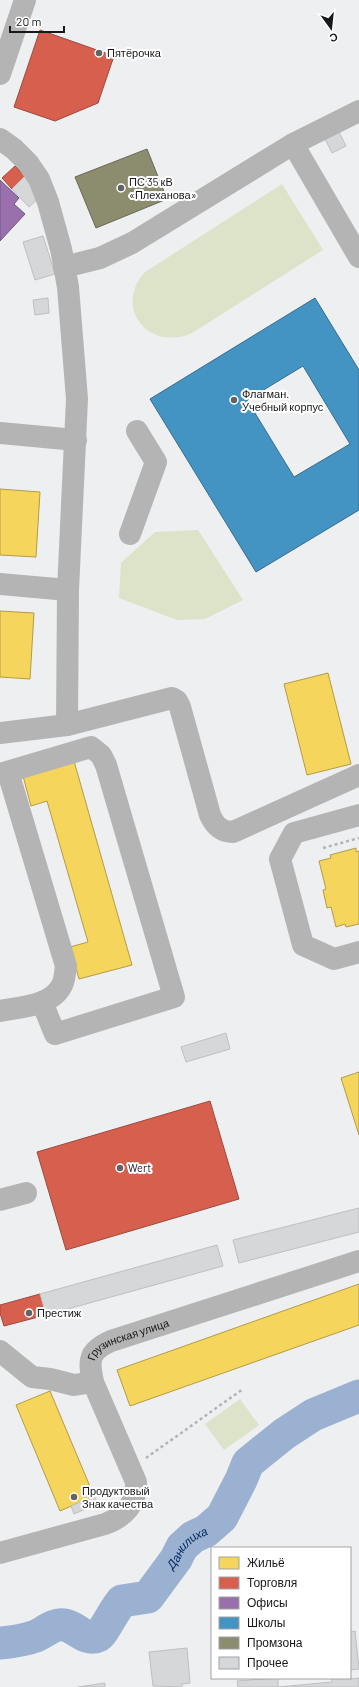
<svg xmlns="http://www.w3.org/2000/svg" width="359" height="1687" viewBox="0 0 359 1687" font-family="Barlow,sans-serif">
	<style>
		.green { fill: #dce3c9 }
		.homes { fill: #f6d55c; stroke: #b39c48 }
		.shops { fill: #d6604d; stroke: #9d4a3e }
		.offices { fill: #9970ab; stroke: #725680 }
		.schools { fill: #4393c3; stroke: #366e90; fill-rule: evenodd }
		.industry { fill: #8c8c6e; stroke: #696955 }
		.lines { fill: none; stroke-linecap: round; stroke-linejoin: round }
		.river { stroke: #9bb1d1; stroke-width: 33 }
		.building { fill: #d6d7d9; stroke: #bebfc1 }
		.path { stroke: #b2b3b3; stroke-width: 2.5; stroke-dasharray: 3 3; stroke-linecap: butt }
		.minor { stroke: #b4b4b4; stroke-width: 22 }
		.poi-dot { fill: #626365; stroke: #fff; stroke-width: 1.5 }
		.labels { text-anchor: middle; stroke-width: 4; stroke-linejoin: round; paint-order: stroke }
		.poi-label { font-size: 11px; fill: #17181a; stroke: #fff; text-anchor: start }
		.street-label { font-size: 11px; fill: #17181a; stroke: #fff }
		.water-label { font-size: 12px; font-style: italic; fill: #02295f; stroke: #fff }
	</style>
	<rect width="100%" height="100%" fill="#edeff1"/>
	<g class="green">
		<path d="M282 184 323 250 192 333C148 352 113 307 145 272Z"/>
		<polygon points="198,530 243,600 205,619 177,620 119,598 121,563 155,532"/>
		<polygon points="240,1399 259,1425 224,1450 205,1424"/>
	</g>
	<g class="homes">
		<polygon points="0,489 40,492 36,557 0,555"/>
		<polygon points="0,611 34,613 30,679 0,677"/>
		<polygon points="328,673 351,764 307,775 284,684"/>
		<polygon points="74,761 132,965 79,979 70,947 88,942 47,801 31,806 23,776"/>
		<polygon points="356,848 356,852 359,851 359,924 346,927 345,924 336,927 331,907 327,908 323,890 326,889 319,861 331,858 330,855"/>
		<polygon points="359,1072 359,1135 341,1078"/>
		<polygon points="359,1284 359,1325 130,1406 117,1370"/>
		<polygon points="50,1391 94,1496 60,1511 16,1405"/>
	</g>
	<g class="shops">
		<polygon points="40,30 114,56 98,103 55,121 14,107"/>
		<polygon points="15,166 25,176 12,189 2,178"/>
		<polygon points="210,1101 239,1199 66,1250 37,1152"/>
		<polygon points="40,1294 46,1315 4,1326 0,1313 0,1305"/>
	</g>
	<polygon class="offices" points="0,180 19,198 14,204 25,214 0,241"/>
	<path class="schools" d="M315 298 359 370V510L256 572 150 399ZM303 366 350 444 294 477 247 400Z"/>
	<polygon class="industry" points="147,149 167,199 96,228 75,177"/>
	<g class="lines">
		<path class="river" id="s1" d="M0 1643C12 1642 25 1640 36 1636 45 1632 54 1623 64 1625 75 1626 86 1642 98 1636 103 1634 115 1608 122 1601L148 1597 176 1559 182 1547 193 1537 206 1531 222 1517 241 1480 248 1463 284 1434 313 1415 359 1396"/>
	</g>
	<g class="building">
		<polygon points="339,132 346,146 332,153 325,139"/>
		<polygon points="25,176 39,198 29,207 12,189"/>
		<polygon points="43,236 55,274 35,280 23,242"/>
		<polygon points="48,298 49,313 35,315 33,300"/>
		<polygon points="226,1033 230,1049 186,1062 181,1047"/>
		<polygon points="359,1208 359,1232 239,1263 233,1240"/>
		<polygon points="217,1245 223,1266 46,1315 40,1294"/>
		<polygon points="94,1496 98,1504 74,1514 71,1506"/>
		<polygon points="355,1631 359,1669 350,1670 350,1632"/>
		<polygon points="187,1648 190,1683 182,1684 182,1687 153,1686 149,1652"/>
		<polygon points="350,1675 351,1679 359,1678 359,1687 238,1687 237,1681 278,1678 278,1687 332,1682 332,1678 350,1678"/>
		<polygon points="105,1683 105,1687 78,1687"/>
	</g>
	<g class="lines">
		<g class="path">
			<polyline points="323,848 359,838"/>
			<polyline points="146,1458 243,1389"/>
		</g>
		<g class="minor">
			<polyline points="0,74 25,0"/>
			<polyline points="0,139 14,149 28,163 39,179 48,202 61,249 68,287 77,399 68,590 67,725 0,733"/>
			<polyline points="293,144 359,111"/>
			<polyline points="64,267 100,258 132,243 293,144 359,257"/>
			<polyline points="0,433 76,440"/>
			<polyline points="130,534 156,462 137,431"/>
			<polyline points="0,584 68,590"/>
			<path d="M67 725 172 698 177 701 180 707 210 815C215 826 221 832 233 832L359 775"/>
			<polyline points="0,774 91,747 101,755 106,765 174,997 55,1034 42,1002"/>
			<polyline points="359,815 294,833 280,859 303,945 334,959 359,952"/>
			<path d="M0 1011C21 1007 52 1006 62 985 65 979 65 972 66 966L8 772"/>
			<polyline points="0,1200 26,1193"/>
			<polyline points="0,1351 32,1377 50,1379 74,1385 93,1382"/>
			<path id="s2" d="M0 1553 105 1524C124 1517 137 1504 136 1482L93 1382C88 1359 89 1351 111 1341L359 1261"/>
		</g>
	</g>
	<g class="poi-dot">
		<circle cx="99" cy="53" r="4"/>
		<circle cx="121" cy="188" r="4"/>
		<circle cx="234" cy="400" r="4"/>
		<circle cx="120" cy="1168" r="4"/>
		<circle cx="29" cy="1313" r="4"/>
		<circle cx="74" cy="1497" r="4"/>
	</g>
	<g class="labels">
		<g class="poi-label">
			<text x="107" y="57">Пятёрочка</text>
			<text x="129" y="186">ПС 35 кВ<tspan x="129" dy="13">«Плеханова»</tspan></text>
			<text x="242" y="398">Флагман.<tspan x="242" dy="13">Учебный корпус</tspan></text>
			<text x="128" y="1172">Wert</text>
			<text x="37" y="1317">Престиж</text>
			<text x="82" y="1495">Продуктовый<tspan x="82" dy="13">Знак качества</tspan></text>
		</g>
		<g class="street-label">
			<text dy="4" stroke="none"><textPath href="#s2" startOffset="341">Грузинская улица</textPath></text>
		</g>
		<g class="water-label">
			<text dy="4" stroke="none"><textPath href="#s1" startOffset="237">Данилиха</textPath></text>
		</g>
	</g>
	<rect x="211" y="1547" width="140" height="132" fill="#ffffff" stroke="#a2a3a3"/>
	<rect x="219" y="1557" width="20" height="12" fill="#f6d55c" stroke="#a2a3a3"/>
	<text x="247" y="1567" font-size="12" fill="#17181a">Жильё</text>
	<rect x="219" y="1577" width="20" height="12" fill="#d6604d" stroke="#a2a3a3"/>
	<text x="247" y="1587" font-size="12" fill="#17181a">Торговля</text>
	<rect x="219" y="1597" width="20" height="12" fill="#9970ab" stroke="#a2a3a3"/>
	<text x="247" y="1607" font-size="12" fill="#17181a">Офисы</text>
	<rect x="219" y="1617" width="20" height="12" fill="#4393c3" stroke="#a2a3a3"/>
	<text x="247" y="1627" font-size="12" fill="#17181a">Школы</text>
	<rect x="219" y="1637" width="20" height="12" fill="#8c8c6e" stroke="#a2a3a3"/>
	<text x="247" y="1647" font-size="12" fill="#17181a">Промзона</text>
	<rect x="219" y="1657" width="20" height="12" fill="#d6d7d9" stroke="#a2a3a3"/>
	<text x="247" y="1667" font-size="12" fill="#17181a">Прочее</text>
	<g transform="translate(331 28) rotate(165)" stroke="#ffffff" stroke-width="3" paint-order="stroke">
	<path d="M0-3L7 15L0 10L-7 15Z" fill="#17181a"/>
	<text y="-6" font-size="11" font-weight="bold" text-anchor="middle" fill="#17181a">С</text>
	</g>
	<path d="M10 26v6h54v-6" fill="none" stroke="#17181a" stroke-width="2"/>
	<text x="16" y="26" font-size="12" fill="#17181a" stroke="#ffffff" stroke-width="3" paint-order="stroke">20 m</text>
</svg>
